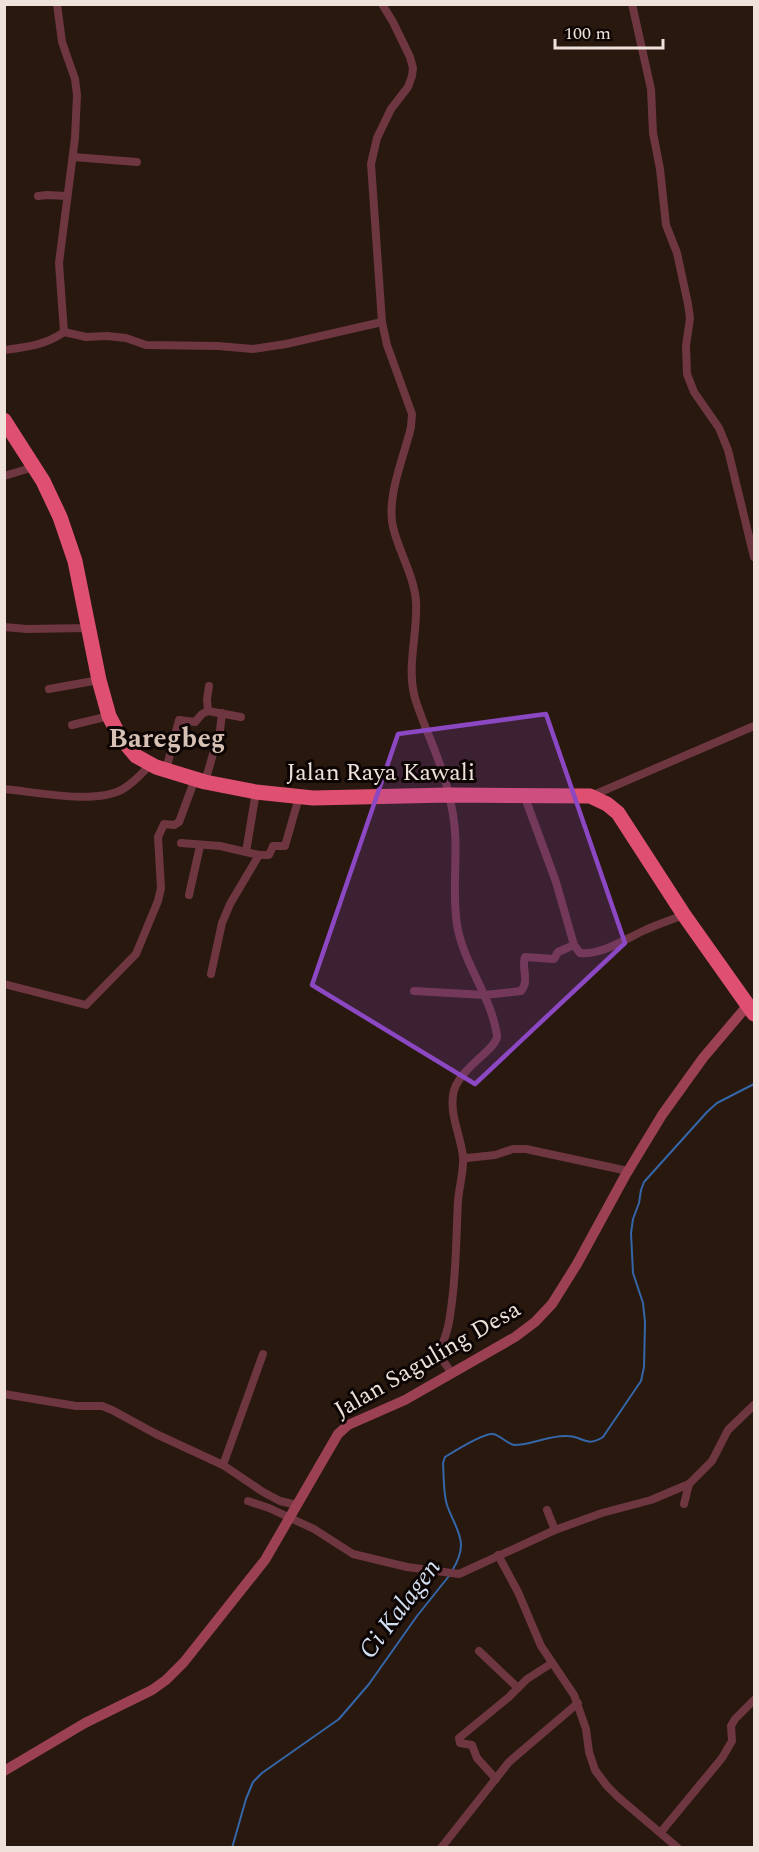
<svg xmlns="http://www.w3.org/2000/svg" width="759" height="1852" viewBox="0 0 759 1852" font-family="Spectral,serif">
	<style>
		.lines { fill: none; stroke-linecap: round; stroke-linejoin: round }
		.stream { stroke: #3466a8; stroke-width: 2 }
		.street { stroke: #6e3640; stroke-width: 8 }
		.secondary { stroke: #9c4154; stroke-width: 10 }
		.highway { stroke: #df5070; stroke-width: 15 }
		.marked { fill: #8c47c3; fill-opacity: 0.2; stroke: #8c47c3; stroke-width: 4.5; stroke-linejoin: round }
		.labels { text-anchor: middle; stroke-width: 6; stroke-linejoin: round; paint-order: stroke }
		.street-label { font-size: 24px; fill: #eee2db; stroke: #0c0503 }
		.water-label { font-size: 26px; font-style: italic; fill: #d3e0f3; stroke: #0c0503 }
		.quarter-label { font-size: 27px; font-weight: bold; fill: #d7c1b4; stroke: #0c0503 }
	</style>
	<rect width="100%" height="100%" fill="#28180e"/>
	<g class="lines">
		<g class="stream">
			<path d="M452 1571C470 1541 457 1533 447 1505 443 1492 444 1476 443 1463L445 1457C453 1452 484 1433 493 1434 500 1435 506 1443 514 1445 532 1445 549 1435 567 1436 583 1436 586 1448 603 1437L641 1381 644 1367 645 1322 643 1303 633 1273 631 1233 633 1219 639 1203 641 1190 644 1182 707 1112 717 1103 754 1084"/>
			<polyline points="232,1848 246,1799 253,1782 262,1773 339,1719 369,1684 417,1616 449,1576"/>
		</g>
		<g class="street">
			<path d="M382 4 393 22 410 57 413 68 412 76 408 87 391 109 377 138 371 164 382 322 387 345 412 414 411 427C404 457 386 497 393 527 399 552 414 576 416 601 418 632 407 664 414 694 416 704 421 715 425 726 436 753 447 780 452 809 460 847 451 887 457 925 464 965 491 996 497 1035 499 1049 456 1069 453 1095 450 1117 461 1136 463 1157 464 1171 459 1187 458 1201 456 1241 456 1282 449 1322 447 1334 442 1344 439 1355L451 1372"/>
			<polyline points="632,4 651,89 653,133 660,169 666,225 677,253 688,304 690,318 686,346 687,374 694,392 719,428 728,450 754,557"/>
			<polyline points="73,157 137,162"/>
			<polyline points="38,196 47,195 67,196"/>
			<polyline points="64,332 86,337 107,336 126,338 146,345 218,346 253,349 286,344 382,322"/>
			<path d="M4 350C26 347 46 345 64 332L59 263 75 138 77 95 75 79 62 42 57 4"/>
			<polyline points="4,476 34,467"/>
			<polyline points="4,627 27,629 89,628"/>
			<polyline points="49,689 99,680"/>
			<polyline points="208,711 207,699 209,686"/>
			<polyline points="72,725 109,716"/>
			<polyline points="219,739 222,713"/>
			<polyline points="166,770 179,720 195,722 202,714 208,711 241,717"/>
			<polyline points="205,782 213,754"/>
			<path d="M4 789C37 792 95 805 123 789 135 782 142 773 151 764"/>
			<path d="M524 795 556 882 574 945 580 953C601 955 624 940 643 931 656 925 670 920 684 915"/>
			<polyline points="591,796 754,726"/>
			<polyline points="181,843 220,846 259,855 269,855 273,846 285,846 299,797"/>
			<polyline points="246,852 256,792"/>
			<polyline points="189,895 200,846"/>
			<polyline points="211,974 222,923 230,904 259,855"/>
			<polyline points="4,984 86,1005 136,954 158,901 161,888 158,837 164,824 174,825 179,822 195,779"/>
			<path d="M414 991 485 995 521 991C530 981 521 968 525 957L554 959 558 952 574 945"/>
			<polyline points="463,1156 467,1158 495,1155 513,1149 526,1149 628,1171"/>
			<polyline points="4,1394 76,1406 102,1406 112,1410 156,1434 223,1465 263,1492 280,1501 297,1505"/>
			<polyline points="223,1465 263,1354"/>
			<polyline points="248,1501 269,1508 314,1529 353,1554 407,1567 459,1574 555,1530 602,1513 651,1500 689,1484 712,1461 728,1430 754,1405"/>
			<polyline points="684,1504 689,1484"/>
			<polyline points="547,1510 555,1530"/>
			<polyline points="498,1555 518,1592 541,1646 574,1695 586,1729 589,1752 595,1770 607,1786 618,1797 678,1848"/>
			<polyline points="479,1651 518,1688"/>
			<polyline points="496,1779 477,1758 472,1745 460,1743 459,1738 509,1697 527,1679 552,1663"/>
			<polyline points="661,1832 722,1758 732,1741 731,1726 735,1719 754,1700"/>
			<polyline points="441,1848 509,1762 578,1703"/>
		</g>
		<polyline class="secondary" points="4,1771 85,1723 152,1690 166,1680 184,1662 265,1560 338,1434 348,1425 405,1400 515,1337 535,1322 552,1304 577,1264 625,1176 662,1115 703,1058 747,1006"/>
		<polyline class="highway" points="4,420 43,481 60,517 75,561 99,680 109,716 120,737 136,756 156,767 205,782 256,792 313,798 449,795 590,796 607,804 618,813 684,915 754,1014"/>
	</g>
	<path class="marked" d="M546 714 625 943 475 1084 312 985 398 734Z"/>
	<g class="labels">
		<g class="street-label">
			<text x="381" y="780">Jalan Raya Kawali</text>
			<text transform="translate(427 1359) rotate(-30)" y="8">Jalan Saguling Desa</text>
		</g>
		<g class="water-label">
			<text transform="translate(399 1608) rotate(-53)" y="9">Ci Kalagen</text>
		</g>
		<g class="quarter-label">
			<text x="167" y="747">Baregbeg</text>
		</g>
	</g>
	<rect width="759" height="1852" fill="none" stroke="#eee2db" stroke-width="12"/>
	<path d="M555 39v9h108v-9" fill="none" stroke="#eee2db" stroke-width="3"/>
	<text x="564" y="39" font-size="18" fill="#eee2db" stroke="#0c0503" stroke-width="4.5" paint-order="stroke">100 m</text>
</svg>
